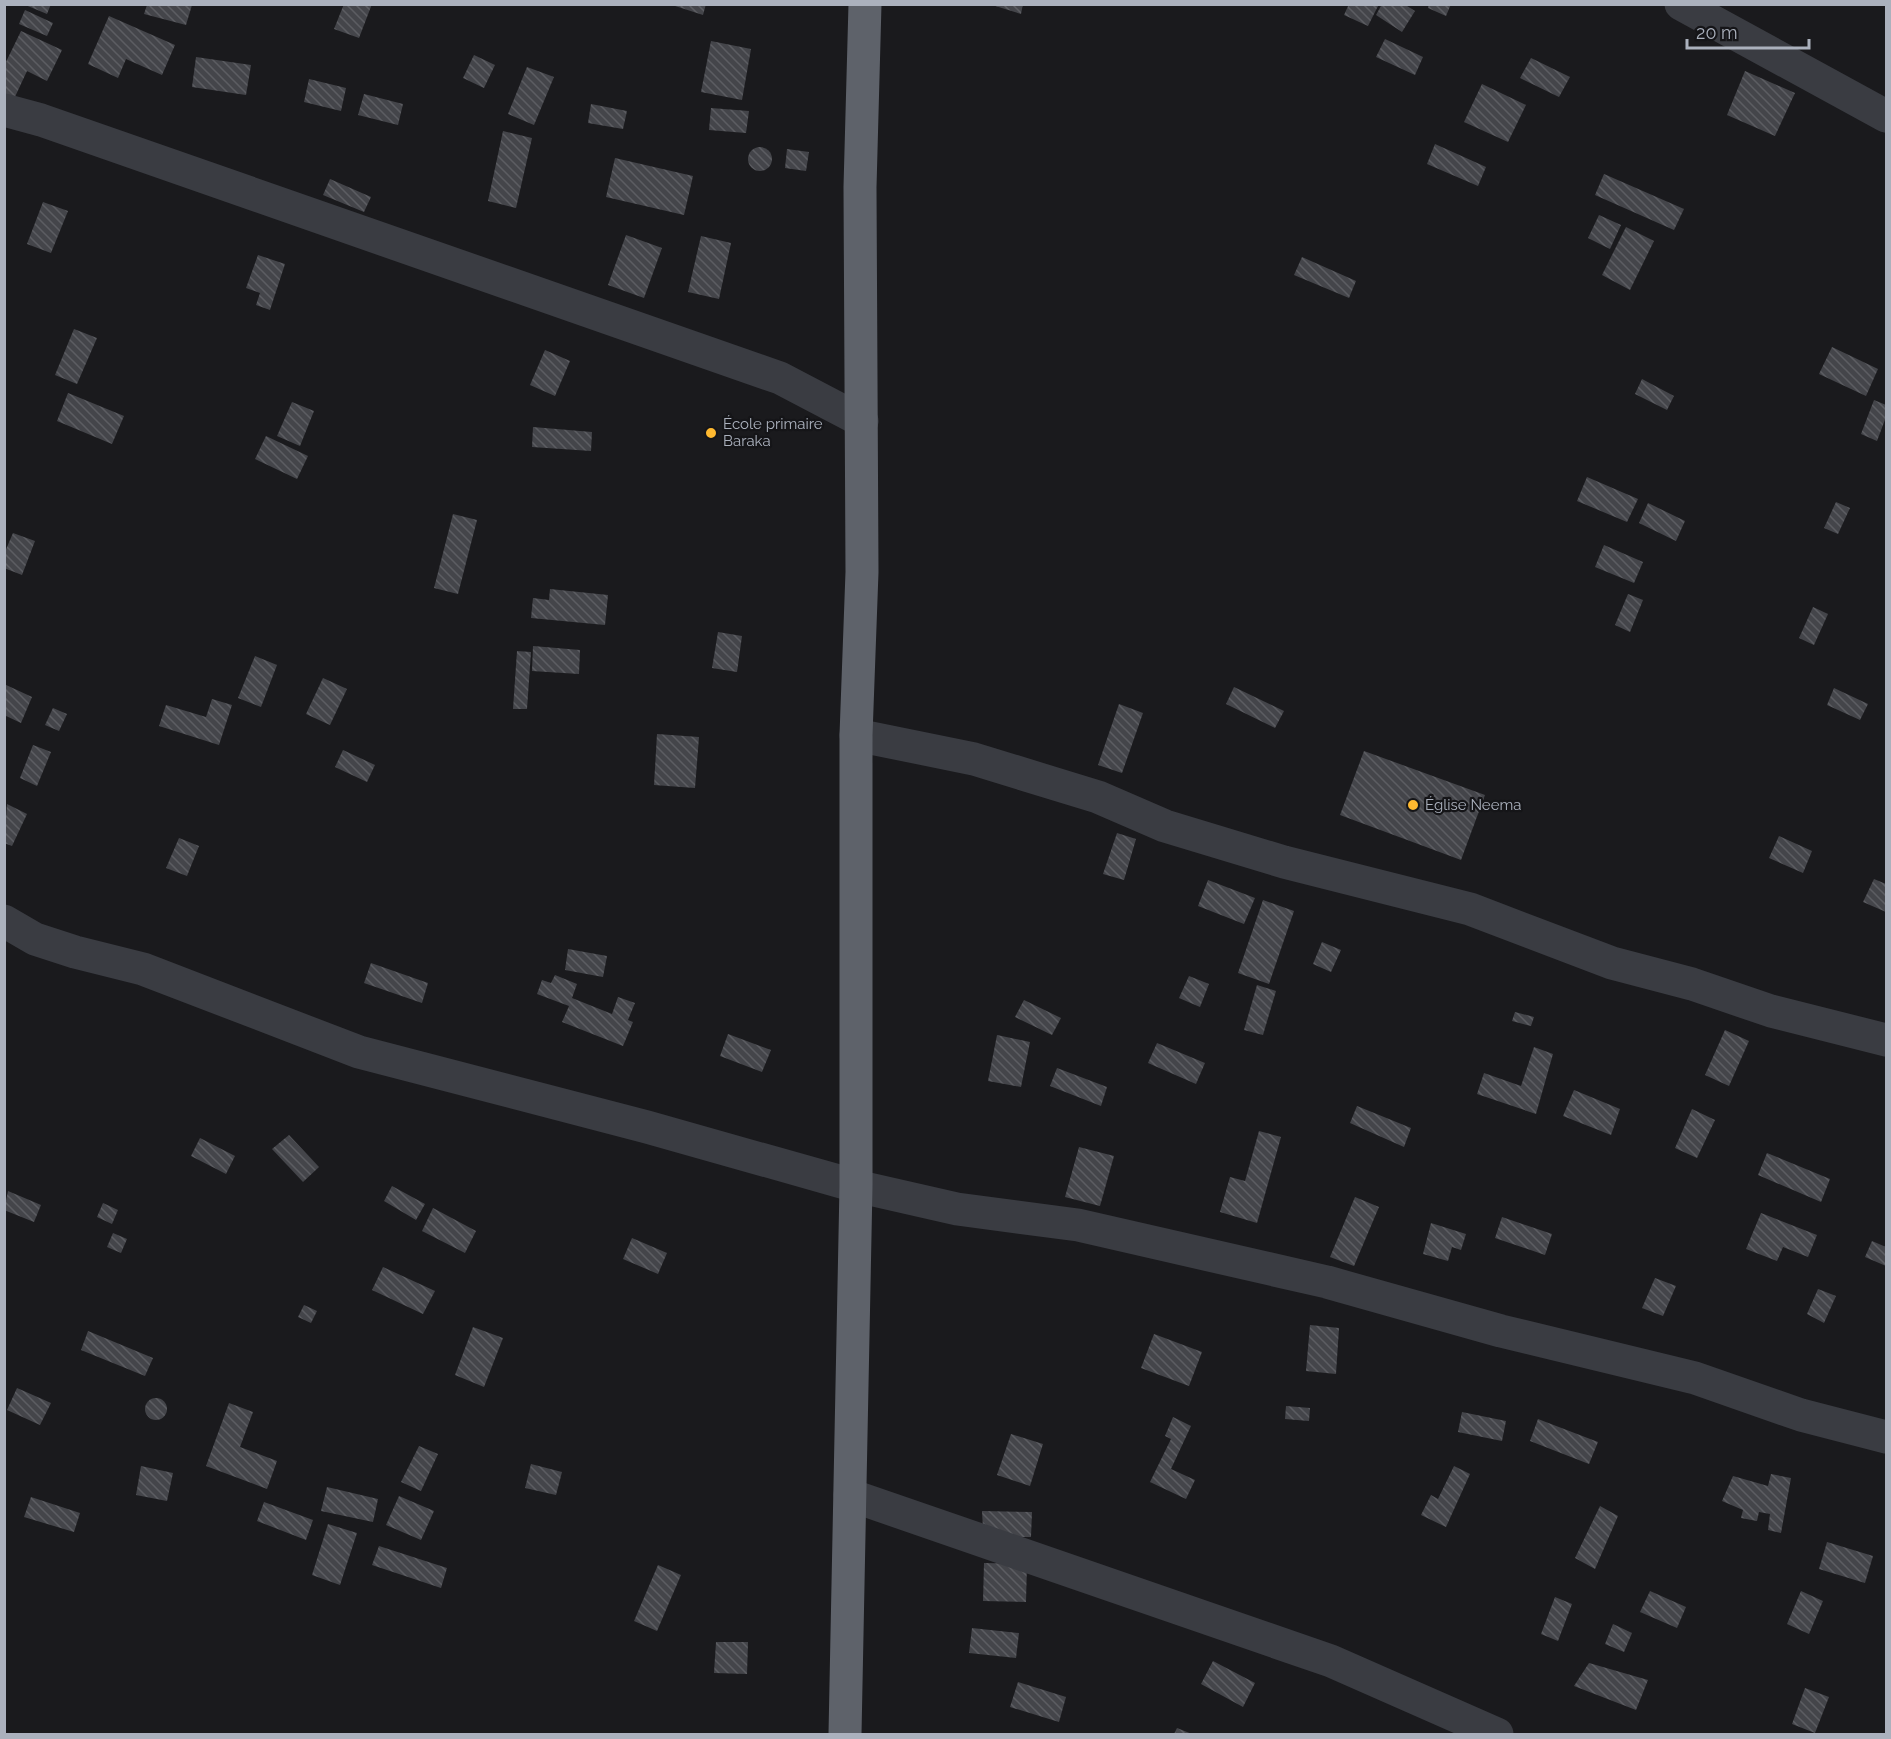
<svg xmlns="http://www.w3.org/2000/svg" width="1891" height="1739" viewBox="0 0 1891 1739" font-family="Raleway,sans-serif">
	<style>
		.building { fill: url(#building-back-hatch) }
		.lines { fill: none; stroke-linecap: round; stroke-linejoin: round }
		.minor { stroke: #3a3c42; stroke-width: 33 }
		.trunk { stroke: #5e626a; stroke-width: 33 }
		.poi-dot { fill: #ffb930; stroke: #151518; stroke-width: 2 }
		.labels { text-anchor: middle; stroke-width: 4.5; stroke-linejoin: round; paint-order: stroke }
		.poi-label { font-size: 15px; fill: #abb1bd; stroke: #151518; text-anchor: start }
	</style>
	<defs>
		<pattern id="building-back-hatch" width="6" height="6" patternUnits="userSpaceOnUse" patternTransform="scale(1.5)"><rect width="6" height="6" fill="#44454a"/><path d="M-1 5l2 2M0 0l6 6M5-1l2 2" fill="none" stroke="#5c5d62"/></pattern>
	</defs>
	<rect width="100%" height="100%" fill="#1a1a1d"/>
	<g class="building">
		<polygon points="23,4 51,4 47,14"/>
		<polygon points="344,4 372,4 359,38 334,29"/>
		<polygon points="669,4 706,4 703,15"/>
		<polygon points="989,4 1023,4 1021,14"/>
		<polygon points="1349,4 1379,4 1368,26 1344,15"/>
		<polygon points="1382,4 1404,4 1415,11 1402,32 1376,15"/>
		<polygon points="1429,4 1451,4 1446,16 1428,8"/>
		<polygon points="147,5 192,5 186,25 144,14"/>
		<polygon points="25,10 53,23 47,36 19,24"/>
		<polygon points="109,16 175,45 162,75 126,59 118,78 88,64"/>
		<polygon points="21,31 62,50 47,81 27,71 14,99 4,95 4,66"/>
		<polygon points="1385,39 1423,57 1415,75 1376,57"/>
		<polygon points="711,41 751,49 742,100 701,92"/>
		<polygon points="474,55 495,65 484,88 463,78"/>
		<polygon points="196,57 251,65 246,95 192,87"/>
		<polygon points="1531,58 1570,77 1559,97 1520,78"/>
		<polygon points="527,67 554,77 534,125 508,114"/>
		<polygon points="1745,71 1795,93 1775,136 1727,115"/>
		<polygon points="309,79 346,88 341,111 304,102"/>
		<polygon points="1482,84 1526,105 1508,142 1464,122"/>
		<polygon points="364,94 403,104 398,125 358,115"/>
		<polygon points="591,104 627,111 623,129 588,123"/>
		<polygon points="711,108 749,111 746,133 709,130"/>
		<polygon points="503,131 532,138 516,208 488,201"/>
		<polygon points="1435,144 1486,167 1478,186 1427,164"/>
		<circle cx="760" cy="159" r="12"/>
		<polygon points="787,149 809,152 806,171 785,168"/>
		<polygon points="615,158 693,176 684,215 606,197"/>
		<polygon points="1604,174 1684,209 1674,230 1595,195"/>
		<polygon points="330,179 371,197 364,212 323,195"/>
		<polygon points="43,202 68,211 51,253 27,244"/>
		<polygon points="1599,215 1621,225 1610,249 1588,238"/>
		<polygon points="1626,227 1654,241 1630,290 1602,275"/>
		<polygon points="626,235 662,248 644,298 608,285"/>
		<polygon points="701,236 731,243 719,299 688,292"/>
		<polygon points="258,255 285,264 270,310 256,305 260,293 246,288"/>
		<polygon points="1302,257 1356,281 1349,298 1294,275"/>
		<polygon points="74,329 97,338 77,384 55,375"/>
		<polygon points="1832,347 1878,369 1866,396 1819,374"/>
		<polygon points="545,350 570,361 555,396 530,385"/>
		<polygon points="1642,379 1674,396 1667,410 1635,394"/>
		<polygon points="68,393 124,416 112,444 57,421"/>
		<polygon points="1874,400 1886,405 1886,417 1877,441 1861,434"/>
		<polygon points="292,402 314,411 300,446 277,436"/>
		<polygon points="533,427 592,432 591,451 532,447"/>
		<polygon points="266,436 308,456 297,479 255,459"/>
		<polygon points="1587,477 1638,499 1627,522 1577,501"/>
		<polygon points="1836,502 1850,508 1838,534 1824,528"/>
		<polygon points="1648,503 1685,521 1676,541 1639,523"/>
		<polygon points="453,514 477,520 458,594 434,588"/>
		<polygon points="13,533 35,541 22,575 4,568 4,554"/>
		<polygon points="1604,545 1643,562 1634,583 1595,567"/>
		<polygon points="550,589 608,595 605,625 531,618 533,598 549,600"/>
		<polygon points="1628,594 1643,600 1630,632 1615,625"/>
		<polygon points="1813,607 1828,614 1814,645 1799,638"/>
		<polygon points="718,632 742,636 737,672 712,668"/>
		<polygon points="533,646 580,650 579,674 532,671"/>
		<polygon points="517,651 531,652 527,709 513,709"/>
		<polygon points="255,656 277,665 261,707 238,698"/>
		<polygon points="323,678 347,689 330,725 306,714"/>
		<polygon points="4,684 32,697 21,723 4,715"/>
		<polygon points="1234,687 1284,711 1275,728 1226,704"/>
		<polygon points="1834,688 1868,704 1860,720 1827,705"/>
		<polygon points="212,699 232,705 219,745 159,726 166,705 206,717"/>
		<polygon points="1119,704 1143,713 1122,773 1098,765"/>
		<polygon points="53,708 67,714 59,731 45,725"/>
		<polygon points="657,734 699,737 695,788 654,785"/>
		<polygon points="33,745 51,752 37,786 20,778"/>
		<polygon points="343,750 375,765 367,782 335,767"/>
		<polygon points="1364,751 1485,795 1461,860 1340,815"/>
		<polygon points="7,804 27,814 12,846 4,843"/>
		<polygon points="1117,833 1136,839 1124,880 1103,874"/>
		<polygon points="1779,836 1812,851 1803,873 1769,858"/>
		<polygon points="179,838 199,846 187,876 166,868"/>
		<polygon points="1874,879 1886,884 1886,912 1863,902"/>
		<polygon points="1208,880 1255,898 1244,924 1198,906"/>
		<polygon points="1263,900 1294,911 1269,984 1238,973"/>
		<polygon points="1322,942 1341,950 1331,972 1313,964"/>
		<polygon points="568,949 607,956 603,977 565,970"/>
		<polygon points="371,963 428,983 422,1003 364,983"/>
		<polygon points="555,975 577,984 572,998 612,1014 618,997 635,1003 628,1020 633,1022 623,1046 562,1022 569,1006 537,994 542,980 551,983"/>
		<polygon points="1189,976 1209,984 1200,1007 1179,998"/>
		<polygon points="1257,985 1276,991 1263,1035 1244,1030"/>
		<polygon points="1024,1000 1061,1018 1052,1035 1015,1017"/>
		<polygon points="1515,1012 1534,1017 1531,1026 1512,1021"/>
		<polygon points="1725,1030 1749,1041 1729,1086 1705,1075"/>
		<polygon points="728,1034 771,1050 762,1072 720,1056"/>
		<polygon points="997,1035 1030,1042 1021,1087 988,1081"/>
		<polygon points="1157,1043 1205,1063 1196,1084 1148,1063"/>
		<polygon points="1534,1047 1553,1054 1536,1114 1477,1094 1484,1073 1521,1086"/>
		<polygon points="1057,1068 1107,1087 1101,1106 1050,1086"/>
		<polygon points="1574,1090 1620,1109 1611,1135 1563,1116"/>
		<polygon points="1357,1106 1411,1128 1404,1147 1350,1123"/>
		<polygon points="1692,1109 1715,1120 1697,1158 1675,1148"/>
		<polygon points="1259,1131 1281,1137 1257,1223 1220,1212 1230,1177 1245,1181"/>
		<polygon points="289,1135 319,1167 303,1182 272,1149"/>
		<polygon points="200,1138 235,1156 226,1174 191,1156"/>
		<polygon points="1079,1147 1114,1156 1100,1206 1065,1197"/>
		<polygon points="1767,1153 1830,1179 1821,1202 1758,1175"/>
		<polygon points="392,1186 425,1204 416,1220 384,1201"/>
		<polygon points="8,1191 41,1205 34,1222 4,1210"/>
		<polygon points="1355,1197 1379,1207 1354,1266 1330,1257"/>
		<polygon points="103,1203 118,1210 112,1224 97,1217"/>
		<polygon points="433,1208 476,1231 465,1253 422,1231"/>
		<polygon points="1761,1213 1817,1235 1808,1257 1783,1247 1777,1261 1746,1249"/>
		<polygon points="1502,1217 1552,1234 1545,1255 1495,1238"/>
		<polygon points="1431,1223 1466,1234 1461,1250 1452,1247 1448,1261 1423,1254"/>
		<polygon points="113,1233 127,1239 121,1253 107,1247"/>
		<polygon points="632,1238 667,1253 658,1274 623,1259"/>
		<polygon points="1872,1241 1886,1247 1886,1266 1865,1257"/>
		<polygon points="383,1267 435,1291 423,1314 372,1290"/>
		<polygon points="1655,1278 1676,1286 1663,1316 1642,1308"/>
		<polygon points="1818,1289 1836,1296 1824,1323 1807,1314"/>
		<polygon points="304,1305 317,1311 311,1323 298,1317"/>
		<polygon points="1310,1325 1339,1328 1336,1374 1306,1371"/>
		<polygon points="473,1327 503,1338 484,1387 455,1375"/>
		<polygon points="88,1331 153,1358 145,1376 81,1350"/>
		<polygon points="1154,1334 1202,1352 1189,1386 1141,1368"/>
		<polygon points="17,1388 51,1403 40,1425 7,1410"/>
		<circle cx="156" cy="1409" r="11"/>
		<polygon points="229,1403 253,1412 240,1447 277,1461 267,1489 206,1466"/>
		<polygon points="1286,1406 1310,1408 1309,1421 1285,1419"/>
		<polygon points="1462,1412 1506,1421 1502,1441 1458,1432"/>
		<polygon points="1173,1417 1191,1426 1171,1469 1195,1480 1186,1499 1150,1482 1171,1439 1165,1436"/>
		<polygon points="1538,1419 1598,1442 1589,1464 1530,1441"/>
		<polygon points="1011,1434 1043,1444 1030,1486 997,1475"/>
		<polygon points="419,1446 438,1454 421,1491 401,1482"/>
		<polygon points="531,1464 562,1472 556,1495 525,1488"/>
		<polygon points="141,1466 173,1473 167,1501 136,1495"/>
		<polygon points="1454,1466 1470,1474 1446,1527 1421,1515 1431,1495 1438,1499"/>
		<polygon points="1771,1474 1791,1478 1781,1533 1768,1530 1770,1514 1759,1512 1757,1521 1741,1518 1743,1510 1722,1501 1733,1476 1768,1486"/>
		<polygon points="327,1487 378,1499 373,1522 321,1511"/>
		<polygon points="399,1496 434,1511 421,1540 386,1525"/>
		<polygon points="31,1497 80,1513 74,1532 24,1517"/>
		<polygon points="264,1502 313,1520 306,1540 257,1521"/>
		<polygon points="1600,1506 1618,1516 1595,1569 1575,1558"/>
		<polygon points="982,1511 1032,1512 1031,1537 1000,1537 983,1529"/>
		<polygon points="328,1524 357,1533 340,1585 312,1575"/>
		<polygon points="1827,1542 1873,1556 1865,1583 1819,1569"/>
		<polygon points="379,1546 447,1568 441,1588 372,1565"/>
		<polygon points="984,1563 1027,1564 1026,1602 983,1601"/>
		<polygon points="658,1565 681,1575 657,1631 634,1621"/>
		<polygon points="1650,1591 1686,1607 1677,1628 1640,1612"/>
		<polygon points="1801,1591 1823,1601 1809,1634 1787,1624"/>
		<polygon points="1555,1597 1572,1604 1558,1641 1541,1634"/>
		<polygon points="1613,1624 1632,1633 1624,1652 1605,1644"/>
		<polygon points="972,1628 1019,1633 1016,1658 969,1653"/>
		<polygon points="716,1642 748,1642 747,1674 714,1673"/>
		<polygon points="1213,1661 1255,1683 1243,1707 1201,1684"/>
		<polygon points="1589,1663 1648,1680 1636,1710 1574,1686"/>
		<polygon points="1018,1682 1066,1697 1059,1722 1010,1707"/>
		<polygon points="1805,1688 1829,1697 1815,1733 1792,1724"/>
		<polygon points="1177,1728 1192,1734 1174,1734"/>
	</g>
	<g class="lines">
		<g class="minor">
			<polyline points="1681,4 1886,116"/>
			<polyline points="4,110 41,120 780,378 862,421"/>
			<polyline points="856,735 974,759 1098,797 1165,826 1284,862 1470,909 1612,963 1692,984 1771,1011 1886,1040"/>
			<polyline points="4,921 35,939 75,952 143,969 359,1052 647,1127 856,1186 957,1209 1078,1225 1327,1282 1501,1331 1695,1378 1801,1415 1886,1437"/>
			<polyline points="850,1495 1331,1661 1497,1734"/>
		</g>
		<polyline class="trunk" points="845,1734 856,1186 856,735 862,572 860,187 865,4"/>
	</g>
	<g class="poi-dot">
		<circle cx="711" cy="433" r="6"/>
		<circle cx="1413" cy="805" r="6"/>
	</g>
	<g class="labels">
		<g class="poi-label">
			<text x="723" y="429">École primaire<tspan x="723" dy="17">Baraka</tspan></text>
			<text x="1425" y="810">Église Neema</text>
		</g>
	</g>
	<rect width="1891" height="1739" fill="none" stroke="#abb1bd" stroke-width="12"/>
	<path d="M1687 39v9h122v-9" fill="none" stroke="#abb1bd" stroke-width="3"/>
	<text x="1696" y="39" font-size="18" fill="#abb1bd" stroke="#151518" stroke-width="4.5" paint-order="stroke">20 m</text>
</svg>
